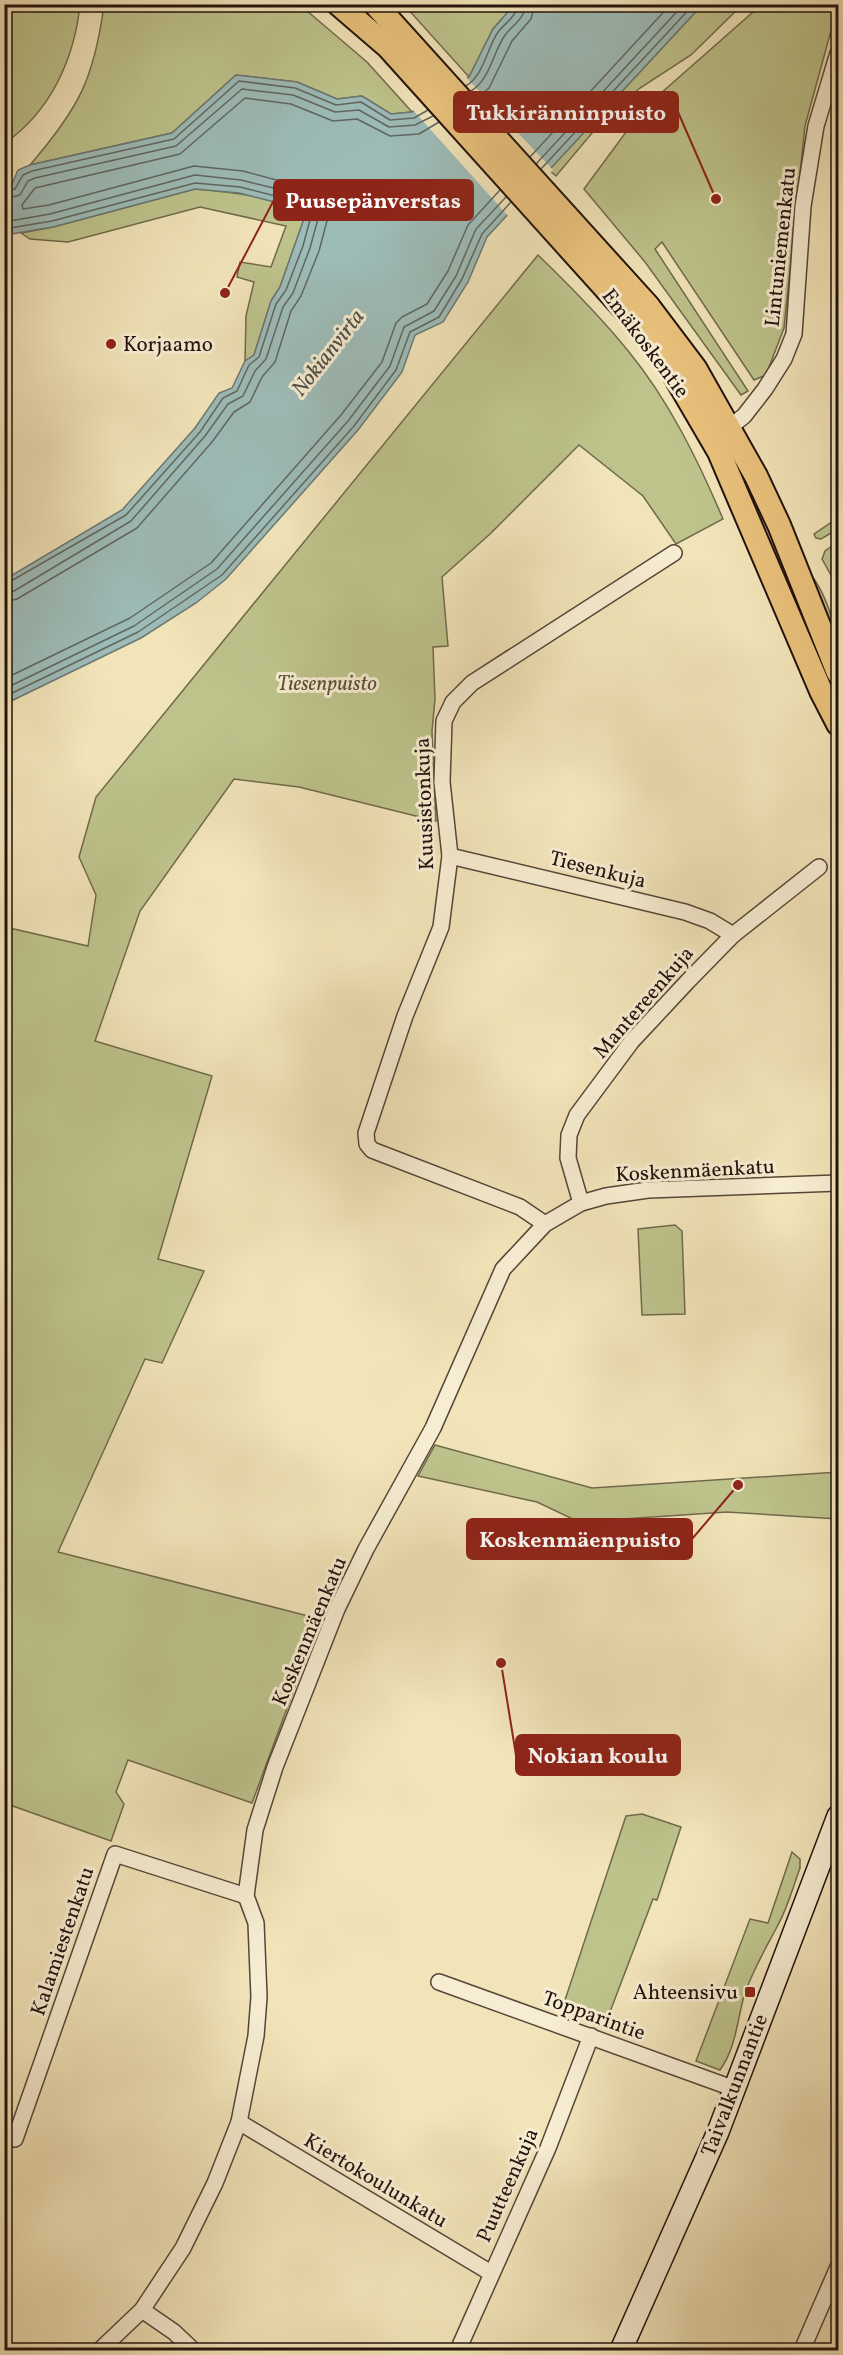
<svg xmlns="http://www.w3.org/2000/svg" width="843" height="2355" viewBox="0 0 843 2355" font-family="Vollkorn,serif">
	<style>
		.green { fill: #bec38c; stroke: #706a4c; stroke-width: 1.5 }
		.water { fill: #9dbcb8; stroke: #6c7874; stroke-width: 1.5 }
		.pier { fill: #f2e4b9 }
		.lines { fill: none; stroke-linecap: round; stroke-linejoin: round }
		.shore { stroke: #606762; stroke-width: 1.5 }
		.street-casing { stroke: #564638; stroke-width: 18 }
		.secondary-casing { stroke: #22120d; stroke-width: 24 }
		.primary-casing { stroke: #22120d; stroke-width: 26 }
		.street { stroke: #f7edd2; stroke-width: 15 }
		.secondary { stroke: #f7edd2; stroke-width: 21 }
		.primary { stroke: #e9c27c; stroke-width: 22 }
		.poi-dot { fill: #8f2418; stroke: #f7edd2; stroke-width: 2 }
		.labels { text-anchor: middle; stroke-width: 6; stroke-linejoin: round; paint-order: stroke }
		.street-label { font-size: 21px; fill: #22120d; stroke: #f7edd2 }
		.poi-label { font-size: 21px; fill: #22120d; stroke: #f7edd2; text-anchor: start }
		.park-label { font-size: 21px; font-style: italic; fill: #595039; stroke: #f7edd2 }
		.water-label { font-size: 22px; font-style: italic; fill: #4d4e49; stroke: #f7edd2 }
		.leader { fill: none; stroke: #8f2418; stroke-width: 2 }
		.callout-dot { fill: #8f2418; stroke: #f7edd2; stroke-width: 2 }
		.callout { fill: #8f2418; stroke: #8f2418; stroke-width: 2 }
		.callout-label { font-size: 22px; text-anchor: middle; font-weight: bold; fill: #fff }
	</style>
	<rect width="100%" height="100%" fill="#f2e4b9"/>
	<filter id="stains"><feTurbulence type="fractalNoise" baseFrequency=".00333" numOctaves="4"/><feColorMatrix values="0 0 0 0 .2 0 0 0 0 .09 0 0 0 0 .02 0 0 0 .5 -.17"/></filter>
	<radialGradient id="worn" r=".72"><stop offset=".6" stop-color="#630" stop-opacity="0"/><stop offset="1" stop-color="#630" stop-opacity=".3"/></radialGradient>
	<g class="green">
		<path d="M5 4 80 5C74 59 51 111 5 143Z"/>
		<polygon points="406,4 514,5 493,29 469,77 405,6"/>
		<path d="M104 5H300L367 62 412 112 391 114 362 96 337 99 297 82 236 75 172 133 30 165C79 108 94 79 104 5Z"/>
		<polygon points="702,5 742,5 691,55 640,88 603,120 556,176 549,170"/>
		<polygon points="761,5 838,5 805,126 784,328 766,375 754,380 662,242 655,249 748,391 741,395 645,262 584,189 643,109"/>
		<path d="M195 189C232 192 273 196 305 216L280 287 271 301 254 355 245 361 246 316 254 282 237 277 240 262 271 267 286 226 200 207 68 242 30 239 21 233 53 227Z"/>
		<path d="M538 255C570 286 601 317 629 352 669 401 698 460 723 519L676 544 643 496 579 445 490 534 442 577 448 646 433 647 435 699 432 731 436 821 299 787 234 779 140 911 95 1041 212 1076 158 1259 204 1271 162 1363 145 1359 58 1552 320 1619 252 1803 128 1760 116 1792 124 1804 111 1841 10 1805 5 1819V927L88 946 96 895 79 857 96 797Z"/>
		<polygon points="838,518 838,529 821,539 816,538 814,534"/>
		<polygon points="838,542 838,577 831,575 822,559 825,551"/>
		<path d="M802 567C822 580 838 628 838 652Z"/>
		<polygon points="675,1225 682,1231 685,1314 642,1315 638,1229"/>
		<polygon points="435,1445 592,1488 838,1472 838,1519 727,1512 579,1522 537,1502 418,1476"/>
		<polygon points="642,1814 681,1827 657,1900 653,1899 605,2025 563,2006 626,1816"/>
		<path d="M792 1852 800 1859V1868C793 1887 788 1907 778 1925 766 1948 752 1971 744 1996 737 2021 736 2048 720 2070L696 2061 750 1919 768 1923Z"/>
	</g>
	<polygon class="water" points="514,5 702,5 487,237 468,282 443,322 415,335 402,372 358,430 226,579 196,603 141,638 5,704 4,580 122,510 195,428 219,393 232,388 245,361 254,355 271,301 280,287 305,216 290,206 239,193 195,189 53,227 5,235 5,187 12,184 18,170 30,165 172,133 236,75 297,82 337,99 362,96 391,114 412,112 469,77 493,29"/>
	<polygon class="pier" points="465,76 553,170 509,217 412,109"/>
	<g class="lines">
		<g class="shore">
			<path d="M466 86C484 75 487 48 498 32 505 23 517 16 518 4"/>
			<path d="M471 91C490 80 493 52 505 35 513 25 525 18 526 4"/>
			<polyline points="477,98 489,88 512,41 531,19 535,4"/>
			<polyline points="530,157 671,4"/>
			<polyline points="536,164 684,4"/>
			<polyline points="541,169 694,4"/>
			<polyline points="4,192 15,189 23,175 32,171 174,139 239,81 295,88 336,105 361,102 390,120 414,118 428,110"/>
			<polyline points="4,199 20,195 28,181 35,178 176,146 242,89 293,95 335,112 359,110 389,127 415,125 433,116"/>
			<polyline points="4,222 50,214 195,175 241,180 294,193 313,205 319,215 310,248 293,293 283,307 266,359 255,371 243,396 228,404 205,436 131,521 14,591 4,593"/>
			<polyline points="4,229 52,221 195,183 240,187 291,200 308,210 311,216 303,246 286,290 276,304 259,357 249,365 237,391 223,398 200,432 126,515 4,585"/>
			<polyline points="4,602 17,599 137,528 212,442 234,412 250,402 262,377 275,362 291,311 301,296 319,251 328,217 321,199 299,186 243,171 194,166 49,205 23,209 22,205 35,188 180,154 245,98 291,104 333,121 357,119 390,136 419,134 439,122"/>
			<polyline points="4,679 130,618 211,563 341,415 382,362 396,323 402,317 427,304 448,271 468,225 500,190"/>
			<polyline points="4,689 134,626 217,569 348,421 390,366 404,327 434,311 456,276 476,229 506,197"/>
			<polyline points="4,697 138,632 222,575 354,426 396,370 410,332 439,317 462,279 482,234 511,202"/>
		</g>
		<g class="street-casing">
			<g id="street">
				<polyline points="730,427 744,416 765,389 784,359 794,334 803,206 816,126 838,53"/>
				<polyline points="450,856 685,912 710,921 733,935"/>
				<polyline points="581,1203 568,1158 569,1135 577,1115 632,1041 688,981 733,935 819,867"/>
				<polyline points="545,1224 520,1207 372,1150 367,1144 366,1133 405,1016 441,927 450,856 442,782 444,721 453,702 472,683 674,553"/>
				<polyline points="439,1982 735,2089"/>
				<polyline points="239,2122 491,2273"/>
				<polyline points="15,2139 115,1854 246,1896"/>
				<polyline points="142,2310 174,2332 193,2350"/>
				<polyline points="100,2350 142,2310 183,2248 215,2183 239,2122 256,2036 259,1997 256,1923 246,1896 255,1830 275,1767 337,1609 366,1549 433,1428 503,1269 545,1224 581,1203 606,1196 648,1190 838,1183"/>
				<polyline points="458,2350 548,2148 591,2036"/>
				<polyline points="802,2350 838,2267"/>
			</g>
		</g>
		<g class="secondary-casing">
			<polyline id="secondary" points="621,2350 718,2132 838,1816"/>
		</g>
		<g class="primary-casing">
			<g id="primary">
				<polyline points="338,4 388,47 634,320 670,368 719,452 821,691 838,724"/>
				<polyline points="375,4 649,307 695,368 756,476 779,525 838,673"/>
			</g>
		</g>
		<use href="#street" class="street"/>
		<use href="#secondary" class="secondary"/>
		<use href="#primary" class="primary"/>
	</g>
	<g class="poi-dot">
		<circle cx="111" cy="344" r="6"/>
		<rect x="744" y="1986" width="12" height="12" rx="3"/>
	</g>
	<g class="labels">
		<g class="street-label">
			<text transform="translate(780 247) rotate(-84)" y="7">Lintuniemenkatu</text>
			<text transform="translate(646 343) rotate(53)" y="7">Emäkoskentie</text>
			<text transform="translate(424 804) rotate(-92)" y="7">Kuusistonkuja</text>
			<text transform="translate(598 869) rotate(14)" y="7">Tiesenkuja</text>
			<text transform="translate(643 1002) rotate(-49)" y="7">Mantereenkuja</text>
			<text transform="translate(695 1170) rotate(-3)" y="7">Koskenmäenkatu</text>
			<text transform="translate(309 1631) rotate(-67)" y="7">Koskenmäenkatu</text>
			<text transform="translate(62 1941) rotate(-71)" y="7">Kalamiestenkatu</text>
			<text transform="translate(594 2015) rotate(20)" y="7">Topparintie</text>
			<text transform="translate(734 2085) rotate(-69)" y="7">Taivalkunnantie</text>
			<text transform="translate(376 2180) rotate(31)" y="7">Kiertokoulunkatu</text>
			<text transform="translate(507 2185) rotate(-66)" y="7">Puutteenkuja</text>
		</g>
		<g class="poi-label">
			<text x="123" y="351">Korjaamo</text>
			<text x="738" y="1999" text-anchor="end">Ahteensivu</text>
		</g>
		<g class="park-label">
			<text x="327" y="690">Tiesenpuisto</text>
		</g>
		<g class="water-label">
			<text transform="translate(327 352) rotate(-52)" y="8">Nokianvirta</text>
		</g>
	</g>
	<path class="leader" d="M716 199L678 112M225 293L274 200M738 1485L692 1539M501 1663L516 1755"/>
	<g class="callout-dot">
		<circle cx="716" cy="199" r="6"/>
		<circle cx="225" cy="293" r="6"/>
		<circle cx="738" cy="1485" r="6"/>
		<circle cx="501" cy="1663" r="6"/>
	</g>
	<g class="callout">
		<rect x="454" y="92" width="224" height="40" rx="6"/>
		<rect x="274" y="180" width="199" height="40" rx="6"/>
		<rect x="467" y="1519" width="225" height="40" rx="6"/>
		<rect x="516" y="1735" width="164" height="40" rx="6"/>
	</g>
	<g class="callout-label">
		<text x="566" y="120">Tukkiränninpuisto</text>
		<text x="373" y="208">Puusepänverstas</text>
		<text x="580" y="1547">Koskenmäenpuisto</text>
		<text x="598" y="1763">Nokian koulu</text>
	</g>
	<rect width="843" height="2355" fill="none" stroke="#f2e4b9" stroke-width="24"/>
	<rect x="6" y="6" width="831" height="2343" fill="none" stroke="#22120d" stroke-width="3"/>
	<rect x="12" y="12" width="819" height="2331" fill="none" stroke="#22120d" stroke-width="1.5"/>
	<rect width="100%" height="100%" filter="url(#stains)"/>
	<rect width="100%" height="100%" fill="url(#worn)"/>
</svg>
